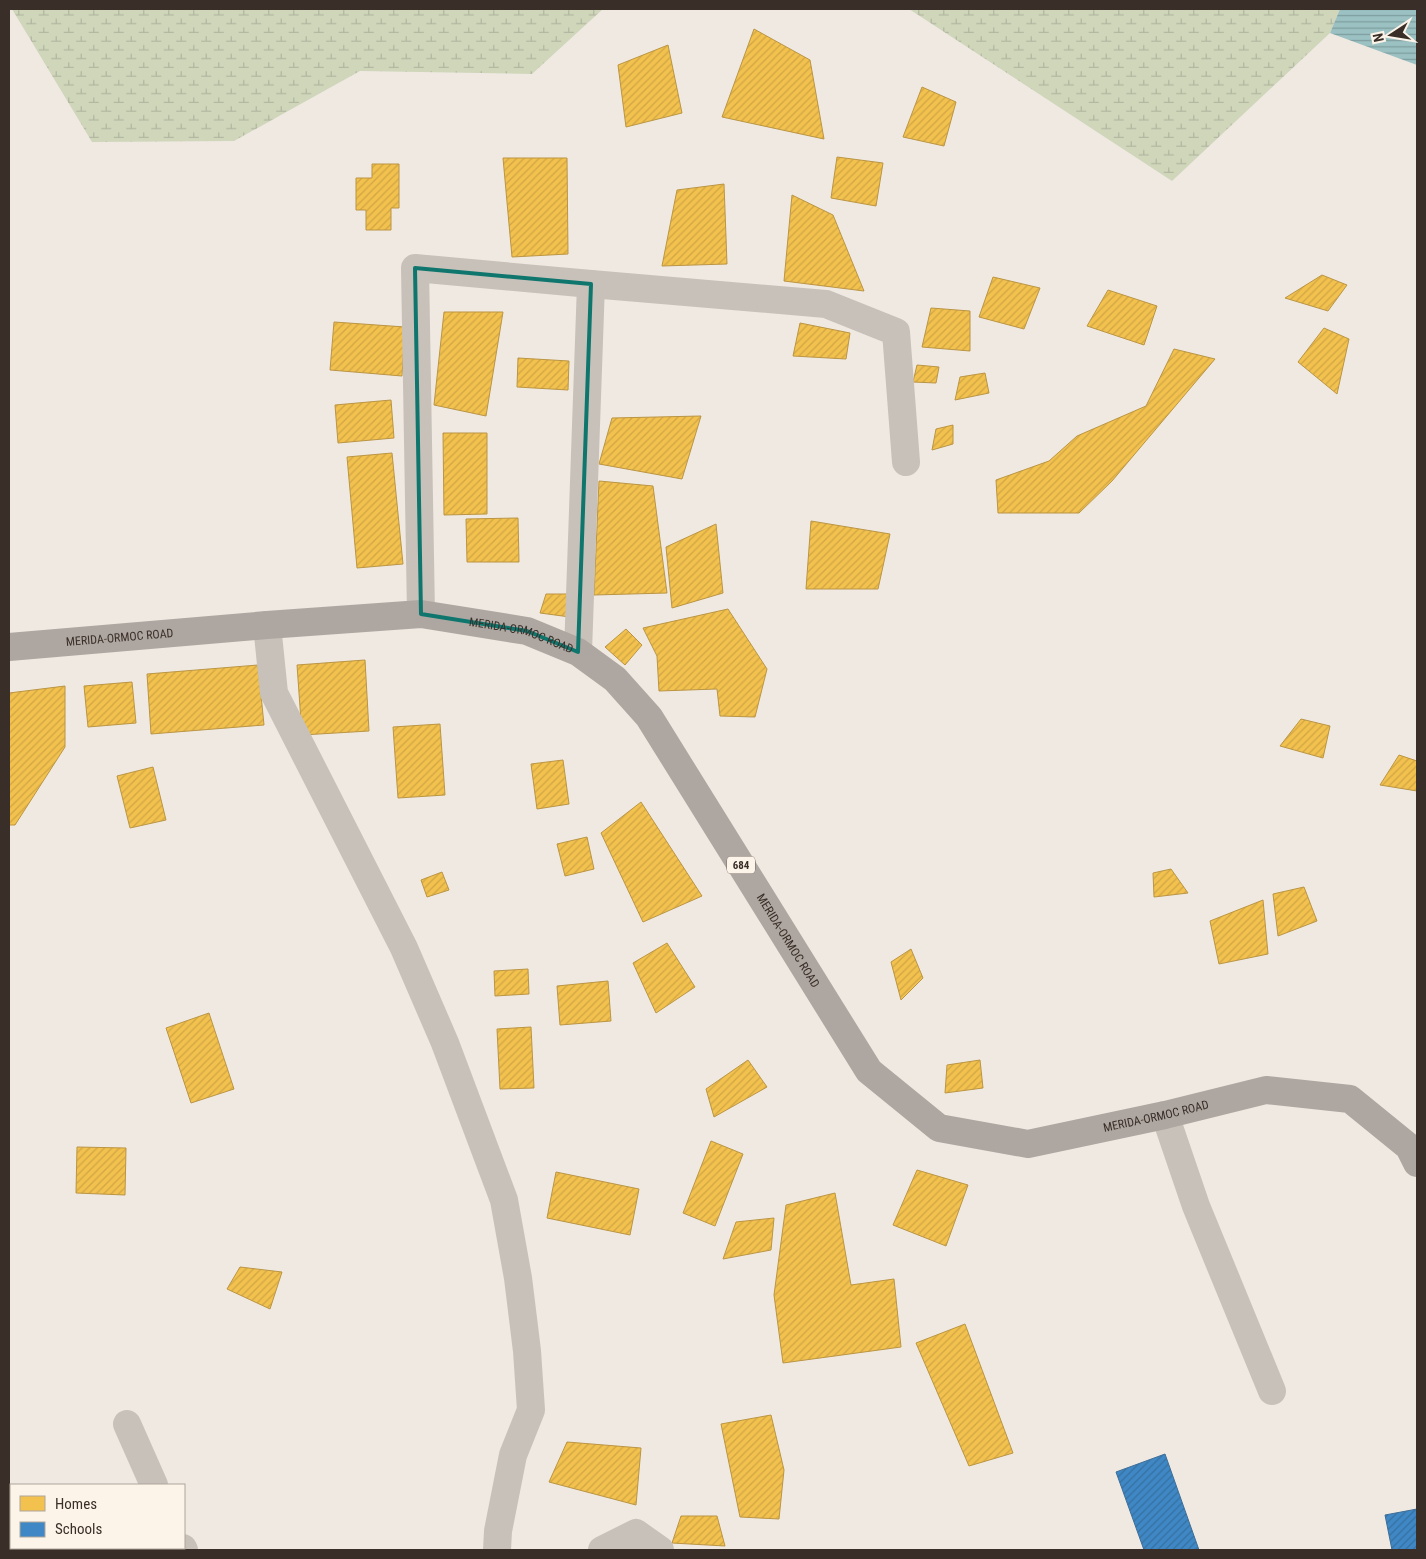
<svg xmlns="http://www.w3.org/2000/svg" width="1426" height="1559" viewBox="0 0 1426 1559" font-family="'Roboto Condensed',sans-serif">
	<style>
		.wetland { fill: url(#wetland-marsh) }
		.water { fill: url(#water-rules) }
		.homes { fill: url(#homes-hatch); stroke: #bb9543 }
		.schools { fill: url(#schools-hatch); stroke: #3e6d96 }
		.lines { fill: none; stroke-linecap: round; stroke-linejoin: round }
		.minor { stroke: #c8c1ba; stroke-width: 28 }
		.highway { stroke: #aea7a1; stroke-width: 28 }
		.marked { fill: none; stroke: #0f766e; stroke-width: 4; stroke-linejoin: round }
		.labels { text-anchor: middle; stroke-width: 5; stroke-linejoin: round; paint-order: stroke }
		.shield { fill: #fcf4e9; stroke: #746962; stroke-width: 1 }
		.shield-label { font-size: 11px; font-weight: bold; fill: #3a2e28 }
		.street-label { font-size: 12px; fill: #3a2e28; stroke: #fcf4e9 }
	</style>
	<defs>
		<pattern id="wetland-marsh" width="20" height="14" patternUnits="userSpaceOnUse" patternTransform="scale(1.25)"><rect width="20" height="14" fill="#cfd6ba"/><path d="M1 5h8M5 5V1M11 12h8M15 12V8" fill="none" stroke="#b2b8a0"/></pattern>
		<pattern id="water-rules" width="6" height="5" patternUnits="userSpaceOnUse" patternTransform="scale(1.25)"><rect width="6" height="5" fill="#9bc1c2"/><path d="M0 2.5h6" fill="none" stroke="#7f9d9e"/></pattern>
		<pattern id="homes-hatch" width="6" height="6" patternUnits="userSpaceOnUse" patternTransform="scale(1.25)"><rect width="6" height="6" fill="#f2c14e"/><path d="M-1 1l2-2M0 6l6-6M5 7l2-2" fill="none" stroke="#d0a644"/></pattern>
		<pattern id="schools-hatch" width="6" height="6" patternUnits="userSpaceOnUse" patternTransform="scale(1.25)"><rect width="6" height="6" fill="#3f88c5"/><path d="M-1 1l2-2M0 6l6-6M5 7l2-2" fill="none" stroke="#3670a0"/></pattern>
	</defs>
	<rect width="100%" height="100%" fill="#efe9e2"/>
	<g class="wetland">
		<polygon points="12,9 603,9 532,74 360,71 234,141 92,142"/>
		<polygon points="909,9 1340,9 1330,33 1172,181"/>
	</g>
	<polygon class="water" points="1340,9 1417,9 1417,65 1330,33"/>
	<g class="homes">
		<polygon points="754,29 810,60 824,139 722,117"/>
		<polygon points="668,45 682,113 626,127 618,65"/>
		<polygon points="922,87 956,102 944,146 903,137"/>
		<polygon points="837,157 883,163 876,206 831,198"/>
		<polygon points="503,158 567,158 568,254 512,257"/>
		<polygon points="372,164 399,164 399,208 391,208 391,230 366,230 366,210 356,210 356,178 372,178"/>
		<polygon points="724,184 727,264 662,266 677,190"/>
		<polygon points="792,195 833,215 864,291 784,281"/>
		<polygon points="1322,275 1347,285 1328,311 1285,298"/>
		<polygon points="993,277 1040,288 1024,329 979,317"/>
		<polygon points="1108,290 1157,306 1144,345 1087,326"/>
		<polygon points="931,308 970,311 970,351 922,347"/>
		<polygon points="444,312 503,312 486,416 434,405"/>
		<polygon points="334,322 405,327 402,376 330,370"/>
		<polygon points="800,323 850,333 846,359 793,356"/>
		<polygon points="1324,328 1349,339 1337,394 1298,362"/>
		<polygon points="1174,349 1215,359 1112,481 1079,513 998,513 996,480 1049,461 1077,436 1146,406"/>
		<polygon points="518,358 569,361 568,390 517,387"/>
		<polygon points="917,365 939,367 936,383 913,382"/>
		<polygon points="985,373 989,393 955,400 960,377"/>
		<polygon points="391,400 394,438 338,443 335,405"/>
		<polygon points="701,416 682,479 599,464 612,418"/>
		<polygon points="953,425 953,444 932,450 936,429"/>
		<polygon points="443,433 487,433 487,514 444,515"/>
		<polygon points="392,453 403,564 357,568 347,457"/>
		<polygon points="599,481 653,486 667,593 594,595"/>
		<polygon points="518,518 519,562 467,562 466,519"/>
		<polygon points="811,521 890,534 878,589 806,589"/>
		<polygon points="716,524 723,593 672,608 666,547"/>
		<polygon points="546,594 571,594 570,617 540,613"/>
		<polygon points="728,609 767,669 755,717 720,716 717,689 659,691 657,656 643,628"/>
		<polygon points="626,629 642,645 625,665 605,647"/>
		<polygon points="365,660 369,731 302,735 297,665"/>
		<polygon points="258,665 264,725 151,734 147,674"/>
		<polygon points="132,682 136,723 88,727 84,686"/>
		<polygon points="65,686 65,747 15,825 9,825 9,693"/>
		<polygon points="1301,719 1330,726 1323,758 1280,746"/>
		<polygon points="440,724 445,795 398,798 393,727"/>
		<polygon points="1399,755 1417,761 1417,791 1380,785"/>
		<polygon points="563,760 569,804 537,809 531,764"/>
		<polygon points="153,767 166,820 130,828 117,776"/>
		<polygon points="641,802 702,896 643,922 601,833"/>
		<polygon points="587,837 594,869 565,876 557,844"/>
		<polygon points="1171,869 1188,893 1154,897 1153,873"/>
		<polygon points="442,872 449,890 427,897 421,880"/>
		<polygon points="1304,887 1317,921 1278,936 1273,894"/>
		<polygon points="1263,900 1268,954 1219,964 1210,921"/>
		<polygon points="667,943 695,987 656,1013 633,963"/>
		<polygon points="911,949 923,978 901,1000 891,962"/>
		<polygon points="528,969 529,994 495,996 494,971"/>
		<polygon points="608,981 611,1021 560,1025 557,986"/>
		<polygon points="209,1013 234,1089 191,1103 166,1028"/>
		<polygon points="531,1027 534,1088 500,1089 497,1029"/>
		<polygon points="748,1060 767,1087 714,1117 706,1089"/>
		<polygon points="980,1060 983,1088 945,1093 947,1065"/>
		<polygon points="711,1141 743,1154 715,1226 683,1213"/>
		<polygon points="77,1147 126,1148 125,1195 76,1193"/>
		<polygon points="917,1170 968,1185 946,1246 893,1225"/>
		<polygon points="556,1172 639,1189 630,1235 547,1218"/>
		<polygon points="835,1193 851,1285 894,1279 901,1347 783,1363 774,1295 786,1205"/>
		<polygon points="774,1218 771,1250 723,1259 736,1222"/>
		<polygon points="240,1267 282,1272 270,1309 227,1289"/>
		<polygon points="965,1324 1013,1453 969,1466 916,1343"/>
		<polygon points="771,1415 784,1470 779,1519 740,1517 721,1424"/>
		<polygon points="567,1442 641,1448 636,1505 549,1482"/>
		<polygon points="681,1516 717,1516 725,1546 672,1543"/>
	</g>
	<g class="schools">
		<polygon points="1165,1454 1199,1550 1144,1550 1116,1472"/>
		<polygon points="1417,1509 1417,1550 1392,1550 1385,1515"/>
	</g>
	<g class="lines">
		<g class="minor">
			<polyline points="421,614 415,268 591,284"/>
			<polyline points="267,625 274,693 404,948 445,1043 504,1200 518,1278 527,1351 531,1410 513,1455 498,1531 497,1550"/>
			<polyline points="578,652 591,284 826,304 896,332 906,462"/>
			<polyline points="1165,1115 1196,1206 1272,1391"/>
			<polyline points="127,1424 154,1485"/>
			<polyline points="183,1548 184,1550"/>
			<polyline points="602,1550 636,1533 660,1550"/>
		</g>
		<path class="highway" id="s1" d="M9 647 267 625 421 614 527 631 578 652 615 679 649 717 869 1071 939 1128 1028 1144 1165 1115 1266 1090 1350 1099 1409 1147 1417 1163"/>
	</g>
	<path class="marked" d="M415 268 591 284 578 652 527 631 421 614Z"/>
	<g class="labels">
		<rect class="shield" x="727" y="856.5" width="28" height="17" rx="4"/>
		<g class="shield-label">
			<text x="741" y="869">684</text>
		</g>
		<g class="street-label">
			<text dy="4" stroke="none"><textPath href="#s1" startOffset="516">MERIDA-ORMOC ROAD</textPath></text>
			<text dy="4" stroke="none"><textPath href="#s1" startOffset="111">MERIDA-ORMOC ROAD</textPath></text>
			<text dy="4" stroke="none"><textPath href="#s1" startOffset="936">MERIDA-ORMOC ROAD</textPath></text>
			<text dy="4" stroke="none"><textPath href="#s1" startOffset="1401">MERIDA-ORMOC ROAD</textPath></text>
		</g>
	</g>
	<rect width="1426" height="1559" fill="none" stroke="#3a2e28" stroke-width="20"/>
	<rect x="10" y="1484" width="175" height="65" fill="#fcf4e9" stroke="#aea59c"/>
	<rect x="20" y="1496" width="25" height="15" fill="#f2c14e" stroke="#aea59c"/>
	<text x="55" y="1509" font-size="15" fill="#3a2e28">Homes</text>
	<rect x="20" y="1522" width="25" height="15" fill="#3f88c5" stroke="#aea59c"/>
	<text x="55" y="1534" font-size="15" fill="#3a2e28">Schools</text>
	<g transform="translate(1391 35) rotate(258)" stroke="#fcf4e9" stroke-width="4" paint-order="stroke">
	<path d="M0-4L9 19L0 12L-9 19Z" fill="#3a2e28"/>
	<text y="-8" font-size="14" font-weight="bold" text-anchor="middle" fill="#3a2e28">N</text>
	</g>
</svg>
